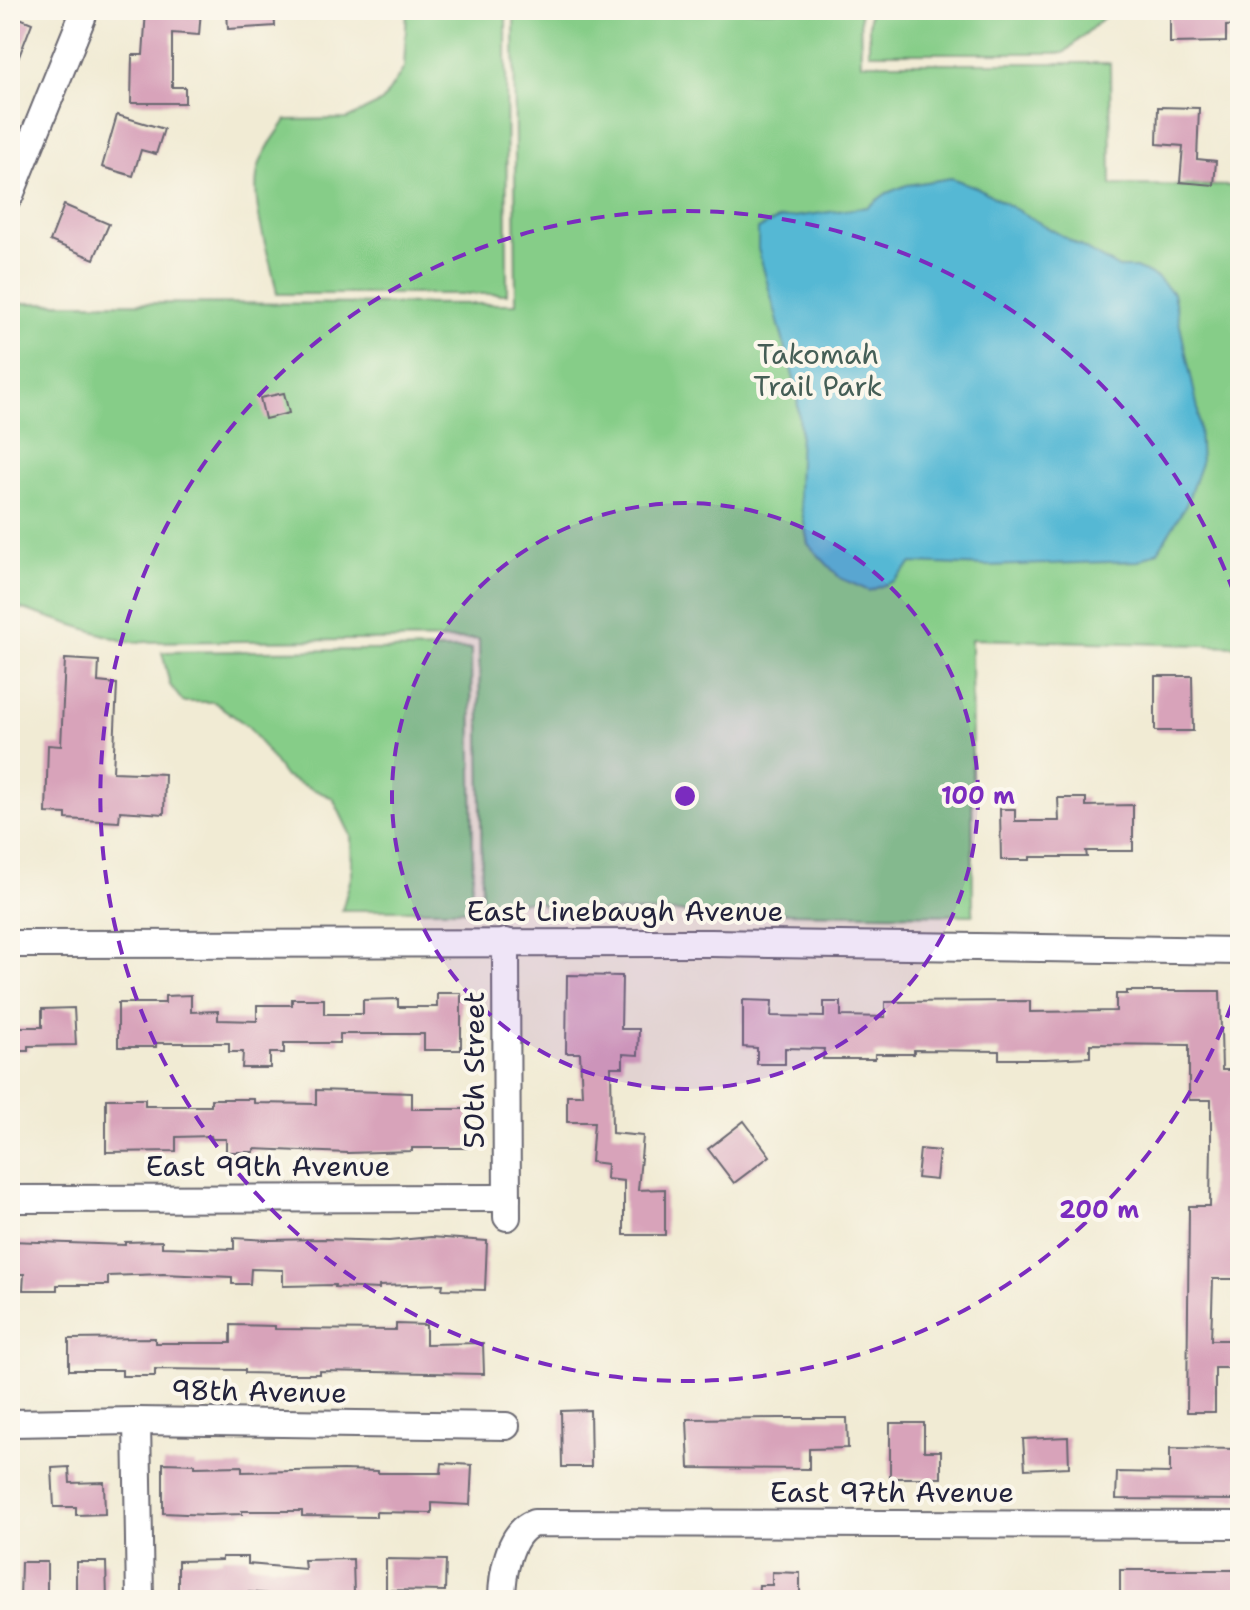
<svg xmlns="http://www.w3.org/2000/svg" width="1250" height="1610" viewBox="0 0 1250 1610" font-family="'Shantell Sans',sans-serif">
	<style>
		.green { fill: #86cd88; stroke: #547862; stroke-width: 2 }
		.water { fill: #55b8d4; stroke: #3c6d88; stroke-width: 2 }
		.building { fill: #d8a3ba }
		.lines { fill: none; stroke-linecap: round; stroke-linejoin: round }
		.minor-casing { stroke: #6a6871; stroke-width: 30 }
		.minor { stroke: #fff; stroke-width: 26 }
		.ring { fill: none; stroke: #7b2cbf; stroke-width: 4; stroke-dasharray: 14 10 }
		.labels { text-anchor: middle; stroke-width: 8; stroke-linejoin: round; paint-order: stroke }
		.park-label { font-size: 28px; fill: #455e56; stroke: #fbf7ec }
		.street-label { font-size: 28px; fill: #22223b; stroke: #fbf7ec }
		.centre { fill: #7b2cbf; stroke: #fbf7ec; stroke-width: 4 }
		.ring-label { font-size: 24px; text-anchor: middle; font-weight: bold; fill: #7b2cbf; stroke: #fbf7ec; stroke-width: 8; stroke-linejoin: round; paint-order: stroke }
	</style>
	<rect width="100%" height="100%" fill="#fbf7ec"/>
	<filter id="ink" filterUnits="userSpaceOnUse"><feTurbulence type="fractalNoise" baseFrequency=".0125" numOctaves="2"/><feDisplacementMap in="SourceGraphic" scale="16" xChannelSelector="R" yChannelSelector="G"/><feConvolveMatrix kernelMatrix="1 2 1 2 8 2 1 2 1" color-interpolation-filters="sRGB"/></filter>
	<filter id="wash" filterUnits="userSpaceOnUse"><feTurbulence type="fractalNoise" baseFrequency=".006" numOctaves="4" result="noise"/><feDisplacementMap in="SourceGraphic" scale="32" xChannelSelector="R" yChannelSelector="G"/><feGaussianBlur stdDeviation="1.8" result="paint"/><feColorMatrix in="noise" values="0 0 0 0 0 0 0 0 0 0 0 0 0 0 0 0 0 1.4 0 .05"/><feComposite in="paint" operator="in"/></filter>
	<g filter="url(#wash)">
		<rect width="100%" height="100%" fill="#f1ebd4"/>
		<g class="green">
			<path d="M407 10H506L507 294H277C271 256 247 201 260 163 265 148 278 133 286 120L347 119 382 102 404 68Z"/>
			<polygon points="514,10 860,10 861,63 1110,63 1111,185 1240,186 1240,646 971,639 973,915 551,911 539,902 482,902 479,639 127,642 10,605 10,303 516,304"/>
			<polygon points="869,10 1086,10 1110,12 1064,53 869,53"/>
			<polygon points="471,649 473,874 469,910 342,910 352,874 351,836 333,798 285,777 249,727 214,702 183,702 170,685 162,652"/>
		</g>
		<polygon class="water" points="951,178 976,187 1119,268 1136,268 1158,278 1173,293 1198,409 1201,463 1186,505 1158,551 1139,561 986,566 912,563 894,581 869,591 840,578 808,544 798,490 800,428 796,387 758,249 758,229 778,219 867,207 887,193 907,185"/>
		<g id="blocks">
			<g class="building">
				<polygon points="146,10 201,10 199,35 172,33 172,87 185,87 185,103 131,103 132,55 143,55"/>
				<polygon points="227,10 274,10 275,26 228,29"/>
				<polygon points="1170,10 1239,10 1239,25 1226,26 1226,42 1170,43"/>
				<polygon points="10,14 32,23 11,77 10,77"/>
				<polygon points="1158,107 1199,108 1197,159 1216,161 1214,185 1180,182 1183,146 1157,144"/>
				<polygon points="117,115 164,129 156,154 141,150 133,176 102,167"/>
				<polygon points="64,205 109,224 94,259 50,241"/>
				<polygon points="284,393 289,413 265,419 260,398"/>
				<polygon points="65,659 99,661 98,682 117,684 113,772 165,774 164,814 120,811 119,822 66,819 66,814 46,813 48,745 61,746"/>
				<polygon points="1155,676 1192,676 1193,731 1155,731"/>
				<polygon points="1058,798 1086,798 1086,806 1133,805 1133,851 1086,851 1087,857 1030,857 1030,860 1001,860 1000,809 1015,809 1015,821 1059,821"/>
				<polygon points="567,975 622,976 621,1029 639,1029 638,1055 623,1054 623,1067 611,1067 612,1133 643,1136 638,1190 665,1189 665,1235 624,1235 624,1181 606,1179 607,1164 591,1162 594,1122 567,1122 567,1095 582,1095 580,1053 566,1053"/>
				<polygon points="1127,991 1220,991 1222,1070 1238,1070 1238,1279 1213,1279 1211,1340 1239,1340 1239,1368 1215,1368 1215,1412 1187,1412 1189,1206 1210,1206 1211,1143 1211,1100 1189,1100 1189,1045 1090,1044 1090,1057 1045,1059 999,1059 999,1051 914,1050 914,1054 875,1054 875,1059 823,1059 824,1049 785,1048 785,1064 757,1064 757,1048 743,1047 743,1000 772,1001 771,1016 824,1017 824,1002 841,1002 841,1016 885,1017 885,1002 1030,1001 1030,1012 1116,1011 1116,994 1127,994"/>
				<polygon points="437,993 461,993 461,1050 424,1050 424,1034 340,1034 340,1043 284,1043 284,1053 270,1053 270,1068 242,1068 243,1052 229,1052 229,1043 156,1043 156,1047 118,1047 118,1003 165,1003 165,996 191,995 191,1012 218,1011 218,1020 257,1021 257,1005 292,1005 292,999 324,999 324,1014 363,1014 363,1000 398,999 398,1007 437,1007"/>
				<polygon points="74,1008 76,1045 28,1046 28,1051 10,1051 10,1027 42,1027 42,1009"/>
				<polygon points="316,1090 412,1093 412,1109 468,1109 468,1148 412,1148 412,1151 348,1153 254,1149 254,1152 226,1152 226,1139 212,1139 211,1136 176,1137 176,1151 106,1152 106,1099 145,1099 145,1106 211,1106 211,1099 254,1099 254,1103 316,1104"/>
				<polygon points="744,1121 770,1156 734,1183 708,1149"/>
				<polygon points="920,1149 939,1151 936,1180 917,1178"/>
				<polygon points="431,1237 487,1241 485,1290 442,1289 443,1284 379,1286 379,1289 335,1287 335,1285 283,1286 283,1270 251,1269 250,1284 232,1284 232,1277 163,1274 108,1276 108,1285 57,1285 57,1290 23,1290 24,1274 10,1274 10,1241 125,1245 125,1242 162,1241 162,1247 234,1249 234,1238 269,1240 322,1239 389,1241"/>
				<polygon points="396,1324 426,1325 426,1344 483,1343 484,1374 319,1371 319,1374 285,1374 245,1373 245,1370 155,1369 155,1376 122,1376 122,1370 69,1370 69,1339 155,1338 155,1343 231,1343 231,1325 275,1326 275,1329 396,1330"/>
				<polygon points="590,1410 591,1467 562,1467 561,1411"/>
				<polygon points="780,1418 847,1418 848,1448 809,1449 809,1469 689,1468 687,1419"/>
				<polygon points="890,1423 924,1423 924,1451 941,1451 941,1478 890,1478"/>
				<polygon points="1068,1437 1069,1467 1025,1469 1023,1439"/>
				<polygon points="1170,1448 1239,1449 1239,1500 1116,1499 1117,1472 1170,1473"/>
				<polygon points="163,1463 195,1464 195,1467 242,1466 242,1472 343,1470 378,1471 378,1473 441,1473 442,1463 472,1465 470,1505 432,1503 432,1513 376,1512 376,1517 302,1516 302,1511 242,1511 242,1514 209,1515 163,1513"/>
				<polygon points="69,1467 70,1483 104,1482 105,1514 76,1515 76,1507 54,1507 52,1468"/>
				<polygon points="222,1557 248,1557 248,1564 305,1569 304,1560 353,1559 354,1594 289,1596 248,1592 248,1597 197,1597 197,1600 178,1600 178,1561 222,1560"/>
				<polygon points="386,1559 446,1560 445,1591 386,1590"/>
				<polygon points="21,1562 47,1562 47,1600 20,1600"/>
				<polygon points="76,1562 106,1562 107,1599 76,1600"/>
				<polygon points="1120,1570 1240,1570 1240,1599 1120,1597"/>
				<polygon points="772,1572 800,1573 800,1600 758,1600 759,1585 772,1585"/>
			</g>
		</g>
	</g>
	<g filter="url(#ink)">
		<use href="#blocks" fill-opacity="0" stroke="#6a6871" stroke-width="2"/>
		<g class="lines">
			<g class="minor-casing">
				<g id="minor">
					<polyline points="10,195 85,10"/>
					<polyline points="506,942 507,1217"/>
					<polyline points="10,944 711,943 1240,951"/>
					<polyline points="10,1199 507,1198"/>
					<polyline points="137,1421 140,1600"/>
					<polyline points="10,1423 137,1421 506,1426"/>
					<path d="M502 1600C502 1577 508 1532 534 1523L1240 1525"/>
				</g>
			</g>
			<use href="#minor" class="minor"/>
		</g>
	</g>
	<circle cx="685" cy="796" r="293" fill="#7b2cbf" fill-opacity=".12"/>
	<g class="ring">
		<circle cx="685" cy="796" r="293"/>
		<path d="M1240 982A585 585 0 1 1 1240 610"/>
	</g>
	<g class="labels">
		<g class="park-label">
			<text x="818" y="364">Takomah<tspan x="818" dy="32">Trail Park</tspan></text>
		</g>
		<g class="street-label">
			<text x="625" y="921">East Linebaugh Avenue</text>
			<text transform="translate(474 1070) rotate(-90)" y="10">50th Street</text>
			<text x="268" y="1176">East 99th Avenue</text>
			<text transform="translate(259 1391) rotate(1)" y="10">98th Avenue</text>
			<text x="892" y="1502">East 97th Avenue</text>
		</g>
	</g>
	<circle cx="685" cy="796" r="12" class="centre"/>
	<g class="ring-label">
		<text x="978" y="804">100 m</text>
		<text x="1099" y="1218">200 m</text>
	</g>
	<rect width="1250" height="1610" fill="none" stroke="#fbf7ec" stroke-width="40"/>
</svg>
